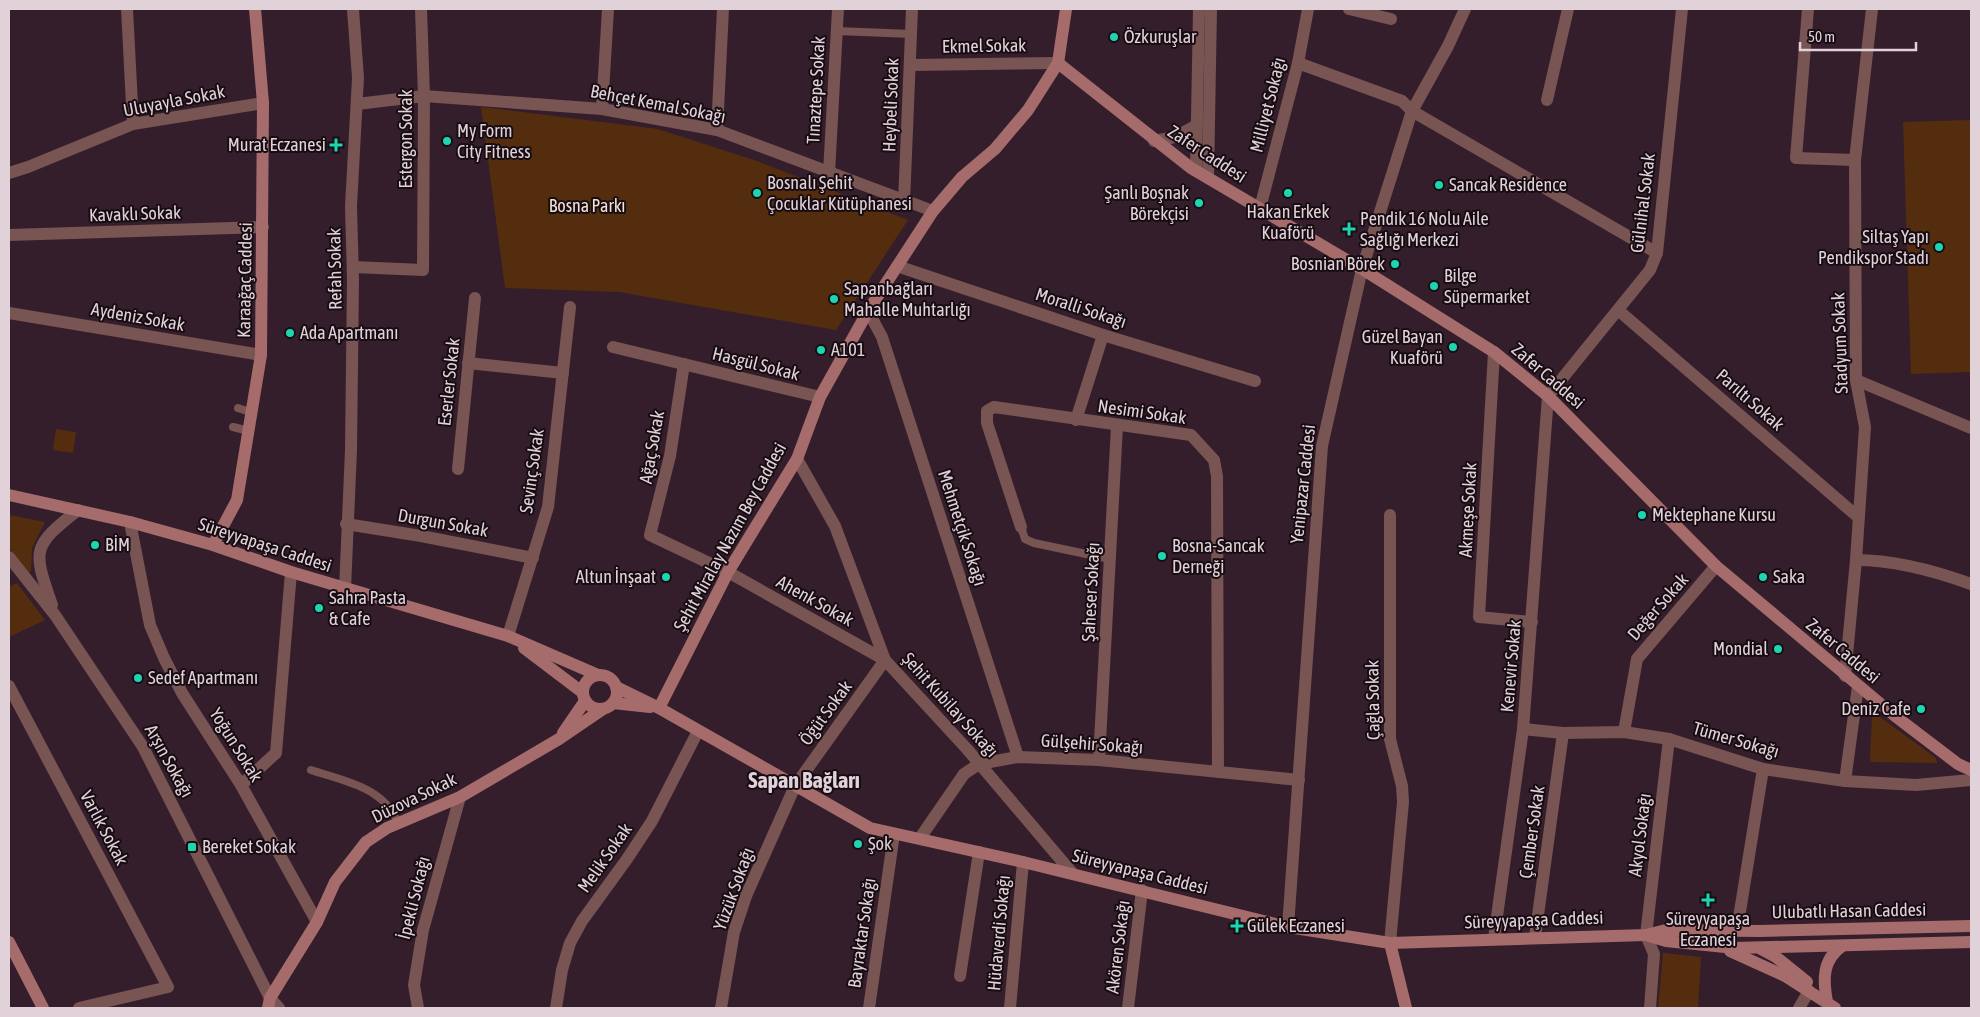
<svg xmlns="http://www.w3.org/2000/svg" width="1980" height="1017" viewBox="0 0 1980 1017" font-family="'Asap Condensed',sans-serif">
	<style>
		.green { fill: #542d0f }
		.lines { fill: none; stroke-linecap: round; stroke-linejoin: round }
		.lane { stroke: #785453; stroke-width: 8 }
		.street { stroke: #785453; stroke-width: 12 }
		.secondary { stroke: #a66c6c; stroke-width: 12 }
		.poi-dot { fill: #1cd5b1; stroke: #160c11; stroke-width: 2 }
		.labels { text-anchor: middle; stroke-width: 4; stroke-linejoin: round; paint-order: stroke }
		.poi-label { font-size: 18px; fill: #e1d1d9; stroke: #160c11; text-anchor: start }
		.street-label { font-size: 18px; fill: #e1d1d9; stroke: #160c11 }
		.park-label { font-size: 18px; fill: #f4e0d4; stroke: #160c11 }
		.district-label { font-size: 22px; font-weight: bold; fill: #e1d1d9; stroke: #160c11 }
	</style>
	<rect width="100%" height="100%" fill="#351e2b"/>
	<g class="green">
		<polygon points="481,107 658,129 757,161 908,220 836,330 619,292 505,288"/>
		<polygon points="1971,120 1971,372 1911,374 1903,122"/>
		<polygon points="56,429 76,432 73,453 53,450"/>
		<polygon points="9,515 45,522 32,548 31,571 29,573 9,548"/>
		<polygon points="17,583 45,620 9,637 9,587"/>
		<polygon points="1876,714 1936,758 1937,763 1871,762 1870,758 1872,715"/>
		<polygon points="1663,953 1701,957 1698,1008 1658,1008"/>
	</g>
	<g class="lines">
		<g class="lane">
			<polyline points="837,31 911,34"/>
			<polyline points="238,408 253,413"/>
			<polyline points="233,427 249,431"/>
			<polyline points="1021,527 1025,539 1034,543 1110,559"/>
			<path d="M311 770C344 781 384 787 398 823"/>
		</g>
		<g class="street">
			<polyline points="127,9 133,124"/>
			<polyline points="1349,9 1391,19"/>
			<polyline points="1808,9 1796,158 1855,160"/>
			<polyline points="1298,63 1402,101 1412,111 1657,253"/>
			<polyline points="911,65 1058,63"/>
			<polyline points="1547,100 1568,9"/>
			<polyline points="357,104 424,96 602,109 717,130 933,211"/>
			<polyline points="602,109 608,9"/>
			<polyline points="717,130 723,9"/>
			<polyline points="1154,141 1175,137 1197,125"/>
			<polyline points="1196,171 1199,9"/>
			<polyline points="9,173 28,167 133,124 263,103"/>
			<polyline points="829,173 838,9"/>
			<polyline points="1208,178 1211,9"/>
			<polyline points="904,202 912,9"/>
			<polyline points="1260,208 1298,63 1308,9"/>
			<polyline points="9,235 263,227"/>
			<polyline points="897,266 1103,335 1255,381"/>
			<polyline points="353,267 423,270 424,96 421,9"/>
			<polyline points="1618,310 1858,517"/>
			<polyline points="868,311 882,337 1018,757"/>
			<polyline points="9,313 261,355"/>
			<polyline points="613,347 820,397"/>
			<polyline points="1494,352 1479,617 1532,622"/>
			<polyline points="468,363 563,373"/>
			<polyline points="684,364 670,456 650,535 728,572 885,660 795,786 746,896 734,932 721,1008"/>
			<polyline points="1856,380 1971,428"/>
			<polyline points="1076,420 1103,335"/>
			<polyline points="797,459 835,526 885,660 967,749 1073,874"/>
			<polyline points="458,469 475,298"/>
			<polyline points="1390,515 1390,739 1402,786 1403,802 1390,943"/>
			<polyline points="130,522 150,625 164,658 182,693 241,785 317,922"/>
			<polyline points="346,524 421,536 533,558"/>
			<polyline points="1021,527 987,423 987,411 994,407 1191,435 1214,460 1217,476 1218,772"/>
			<polyline points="9,557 55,615 143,747 270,998 279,1008"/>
			<path d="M1856 560C1895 560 1935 571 1971 584"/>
			<polyline points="345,589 351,450 353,279 351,206 358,78 353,9"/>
			<path d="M52 605C33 550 31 547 78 510"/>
			<polyline points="508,636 548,507 570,307"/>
			<polyline points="1845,676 1856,560 1865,427 1856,380 1855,160 1872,9"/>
			<polyline points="9,686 168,987 79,1008"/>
			<polyline points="1523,729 1563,733 1624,732 1669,739 1763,769 1845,781 1858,686"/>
			<polyline points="1624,732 1637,659 1716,566"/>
			<polyline points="1099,760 1117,426"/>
			<polyline points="1845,781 1916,785 1971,780"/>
			<polyline points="241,785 276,753 291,572"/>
			<polyline points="920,838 964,774 979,764 1018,757 1099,760 1299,780"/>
			<polyline points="1288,927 1322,446 1362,269 1412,111 1448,46 1465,9"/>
			<polyline points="1737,930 1763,769"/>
			<polyline points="1535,937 1563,733"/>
			<polyline points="1494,938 1523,729 1548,396 1650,270 1657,253 1682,9"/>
			<polyline points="960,976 979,852"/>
			<polyline points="418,1008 414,985 423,930 460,797"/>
			<polyline points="556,1008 562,970 570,943 582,921 627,859 652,821 698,731"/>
			<polyline points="869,1008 894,834"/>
			<polyline points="1010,1008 1023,862"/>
			<polyline points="1128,1008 1142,890"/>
			<polyline points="1650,1008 1654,954 1646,935 1669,739"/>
			<polyline points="1799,1008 1809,991"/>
		</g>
		<g class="secondary">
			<polyline points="1058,63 1191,168 1362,269 1494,352 1548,396 1716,566 1895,716 1958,764 1971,770"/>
			<polyline points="9,495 130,522 213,545 291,572 508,636 598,675"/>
			<polyline points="213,545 237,500 261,355 263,103 255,9"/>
			<polyline points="524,648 582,692"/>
			<circle cx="600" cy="692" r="17"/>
			<polyline points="616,687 659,708 870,828 1023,862 1288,927 1390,943 1646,935 1666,930 1759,931 1971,926"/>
			<polyline points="613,703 650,707"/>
			<polyline points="659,708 728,572 797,459 820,397 868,311 933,211 962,177 995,149 1028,110 1058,63 1066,9"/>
			<polyline points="563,733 585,701"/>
			<polyline points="1646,935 1666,941 1735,948 1971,942"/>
			<polyline points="9,942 43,1008"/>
			<polyline points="1390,943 1406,1008"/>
			<polyline points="1761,949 1776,957 1807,982"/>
			<polyline points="1730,951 1785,976 1835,1008"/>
			<path d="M1827 1002C1823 980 1822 960 1842 946"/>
			<polyline points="268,1008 270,998 317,922 335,882 366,842 387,828 460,797 559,739 603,709"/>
		</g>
	</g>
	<g class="poi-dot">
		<circle cx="1114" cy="37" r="5"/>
		<circle cx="447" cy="141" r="5"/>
		<path d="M333.5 137.5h5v5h5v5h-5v5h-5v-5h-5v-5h5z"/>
		<circle cx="1439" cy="185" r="5"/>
		<circle cx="757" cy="193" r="5"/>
		<circle cx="1288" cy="193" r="5"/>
		<circle cx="1199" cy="203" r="5"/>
		<path d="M1346.5 221.5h5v5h5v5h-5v5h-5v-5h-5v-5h5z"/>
		<circle cx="1939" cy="247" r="5"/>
		<circle cx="1395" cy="264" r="5"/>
		<circle cx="1434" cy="286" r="5"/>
		<circle cx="834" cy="299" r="5"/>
		<circle cx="290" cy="333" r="5"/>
		<circle cx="1453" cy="347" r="5"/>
		<circle cx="821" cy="350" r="5"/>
		<circle cx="1642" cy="515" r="5"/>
		<circle cx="95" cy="545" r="5"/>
		<circle cx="1162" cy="556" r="5"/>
		<circle cx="666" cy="577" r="5"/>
		<circle cx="1763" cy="577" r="5"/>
		<circle cx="319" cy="608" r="5"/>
		<circle cx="1778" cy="649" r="5"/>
		<circle cx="138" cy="678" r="5"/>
		<circle cx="1921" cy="709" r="5"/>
		<circle cx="858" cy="844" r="5"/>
		<rect x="187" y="842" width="10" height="10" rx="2.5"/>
		<path d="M1705.5 892.5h5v5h5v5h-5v5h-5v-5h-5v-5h5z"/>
		<path d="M1234.5 918.5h5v5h5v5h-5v5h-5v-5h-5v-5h5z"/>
	</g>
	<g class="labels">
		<g class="poi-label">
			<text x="1124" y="43">Özkuruşlar</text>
			<text x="457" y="137">My Form<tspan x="457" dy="21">City Fitness</tspan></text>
			<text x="326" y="151" text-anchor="end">Murat Eczanesi</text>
			<text x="767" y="189">Bosnalı Şehit<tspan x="767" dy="21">Çocuklar Kütüphanesi</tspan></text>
			<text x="1449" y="191">Sancak Residence</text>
			<text x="1189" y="199" text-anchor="end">Şanlı Boşnak<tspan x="1189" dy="21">Börekçisi</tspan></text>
			<text x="1288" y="218" text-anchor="middle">Hakan Erkek<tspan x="1288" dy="21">Kuaförü</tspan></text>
			<text x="1360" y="225">Pendik 16 Nolu Aile<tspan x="1360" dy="21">Sağlığı Merkezi</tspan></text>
			<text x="1929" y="243" text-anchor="end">Siltaş Yapı<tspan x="1929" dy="21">Pendikspor Stadı</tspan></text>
			<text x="1385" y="270" text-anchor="end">Bosnian Börek</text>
			<text x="1444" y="282">Bilge<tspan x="1444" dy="21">Süpermarket</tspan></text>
			<text x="844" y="295">Sapanbağları<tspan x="844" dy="21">Mahalle Muhtarlığı</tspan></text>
			<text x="300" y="339">Ada Apartmanı</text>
			<text x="1443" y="343" text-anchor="end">Güzel Bayan<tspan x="1443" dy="21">Kuaförü</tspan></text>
			<text x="831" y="356">A101</text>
			<text x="1652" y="521">Mektephane Kursu</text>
			<text x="105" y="551">BİM</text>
			<text x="1172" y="552">Bosna-Sancak<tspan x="1172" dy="21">Derneği</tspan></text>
			<text x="656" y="583" text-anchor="end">Altun İnşaat</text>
			<text x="1773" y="583">Saka</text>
			<text x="329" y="604">Sahra Pasta<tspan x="329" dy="21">&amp; Cafe</tspan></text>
			<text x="1768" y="655" text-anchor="end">Mondial</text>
			<text x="148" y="684">Sedef Apartmanı</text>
			<text x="1911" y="715" text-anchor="end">Deniz Cafe</text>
			<text x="868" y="850">Şok</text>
			<text x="202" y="853">Bereket Sokak</text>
			<text x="1708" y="925" text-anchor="middle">Süreyyapaşa<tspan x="1708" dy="21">Eczanesi</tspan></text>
			<text x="1247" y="932">Gülek Eczanesi</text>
		</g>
		<g class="street-label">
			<text transform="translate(984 46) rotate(-1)" y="6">Ekmel Sokak</text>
			<text transform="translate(816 90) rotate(-87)" y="6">Tınaztepe Sokak</text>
			<text transform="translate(174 101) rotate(-11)" y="6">Uluyayla Sokak</text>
			<text transform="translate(658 104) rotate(11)" y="6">Behçet Kemal Sokağı</text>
			<text transform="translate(891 105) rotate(-88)" y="6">Heybeli Sokak</text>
			<text transform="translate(1268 105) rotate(-76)" y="6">Milliyet Sokağı</text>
			<text transform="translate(406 139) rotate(-90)" y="6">Estergon Sokak</text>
			<text transform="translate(1207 154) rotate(33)" y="6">Zafer Caddesi</text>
			<text transform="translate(1643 203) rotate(-83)" y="6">Gülnihal Sokak</text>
			<text transform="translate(135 214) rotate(-2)" y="6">Kavaklı Sokak</text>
			<text transform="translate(335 269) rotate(-91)" y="6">Refah Sokak</text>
			<text transform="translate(245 280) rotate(-89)" y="6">Karaağaç Caddesi</text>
			<text transform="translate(1081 308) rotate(18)" y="6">Moralli Sokağı</text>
			<text transform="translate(138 317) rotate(10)" y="6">Aydeniz Sokak</text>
			<text transform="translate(1840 343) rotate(-92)" y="6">Stadyum Sokak</text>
			<text transform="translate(756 364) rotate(14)" y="6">Hasgül Sokak</text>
			<text transform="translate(1548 376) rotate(41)" y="6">Zafer Caddesi</text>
			<text transform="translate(449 382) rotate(-84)" y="6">Eserler Sokak</text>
			<text transform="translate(1750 400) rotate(41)" y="6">Parıltı Sokak</text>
			<text transform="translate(1142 412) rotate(8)" y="6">Nesimi Sokak</text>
			<text transform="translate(652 447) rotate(-80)" y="6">Ağaç Sokak</text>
			<text transform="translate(532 471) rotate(-82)" y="6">Sevinç Sokak</text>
			<text transform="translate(1303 484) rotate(-84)" y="6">Yenipazar Caddesi</text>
			<text transform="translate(1468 510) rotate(-87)" y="6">Akmeşe Sokak</text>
			<text transform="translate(443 523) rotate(10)" y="6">Durgun Sokak</text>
			<text transform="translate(962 528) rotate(72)" y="6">Mehmetçik Sokağı</text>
			<text transform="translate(730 537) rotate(-61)" y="6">Şehit Miralay Nazım Bey Caddesi</text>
			<text transform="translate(265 545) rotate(18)" y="6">Süreyyapaşa Caddesi</text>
			<text transform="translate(1091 592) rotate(-87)" y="6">Şaheser Sokağı</text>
			<text transform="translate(815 601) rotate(29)" y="6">Ahenk Sokak</text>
			<text transform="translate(1658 607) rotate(-49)" y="6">Değer Sokak</text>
			<text transform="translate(1843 651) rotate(40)" y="6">Zafer Caddesi</text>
			<text transform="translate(1511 666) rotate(-85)" y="6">Kenevir Sokak</text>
			<text transform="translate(1373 700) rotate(-91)" y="6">Çağla Sokak</text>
			<text transform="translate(950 705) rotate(48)" y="6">Şehit Kubilay Sokağı</text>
			<text transform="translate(826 713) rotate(-54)" y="6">Öğüt Sokak</text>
			<text transform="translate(1736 740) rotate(16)" y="6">Tümer Sokağı</text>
			<text transform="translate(1092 744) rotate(4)" y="6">Gülşehir Sokağı</text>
			<text transform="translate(236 745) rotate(58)" y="6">Yoğun Sokak</text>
			<text transform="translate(169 761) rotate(61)" y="6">Arşın Sokağı</text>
			<text transform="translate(414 798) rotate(-26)" y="6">Düzova Sokak</text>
			<text transform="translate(104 828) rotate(62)" y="6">Varlık Sokak</text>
			<text transform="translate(1532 832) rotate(-82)" y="6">Çember Sokak</text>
			<text transform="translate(1640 835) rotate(-83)" y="6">Akyol Sokağı</text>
			<text transform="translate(605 858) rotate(-55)" y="6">Melik Sokak</text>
			<text transform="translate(1140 872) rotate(14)" y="6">Süreyyapaşa Caddesi</text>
			<text transform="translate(734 889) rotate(-70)" y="6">Yüzük Sokağı</text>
			<text transform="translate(414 898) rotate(-76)" y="6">İpekli Sokağı</text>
			<text transform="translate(1849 911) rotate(-1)" y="6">Ulubatlı Hasan Caddesi</text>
			<text transform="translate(1534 920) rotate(-2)" y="6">Süreyyapaşa Caddesi</text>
			<text transform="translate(862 933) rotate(-82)" y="6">Bayraktar Sokağı</text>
			<text transform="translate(999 933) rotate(-85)" y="6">Hüdaverdi Sokağı</text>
			<text transform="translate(1118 947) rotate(-83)" y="6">Akören Sokağı</text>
		</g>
		<g class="park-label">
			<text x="587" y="212">Bosna Parkı</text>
		</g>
		<g class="district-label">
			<text x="804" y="788">Sapan Bağları</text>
		</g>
	</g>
	<rect width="1980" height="1017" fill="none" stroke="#e1d1d9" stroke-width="20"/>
	<path d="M1800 42v8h116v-8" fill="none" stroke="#e1d1d9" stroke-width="2.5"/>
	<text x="1808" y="42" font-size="15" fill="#e1d1d9" stroke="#160c11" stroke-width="4" paint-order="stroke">50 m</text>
</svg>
